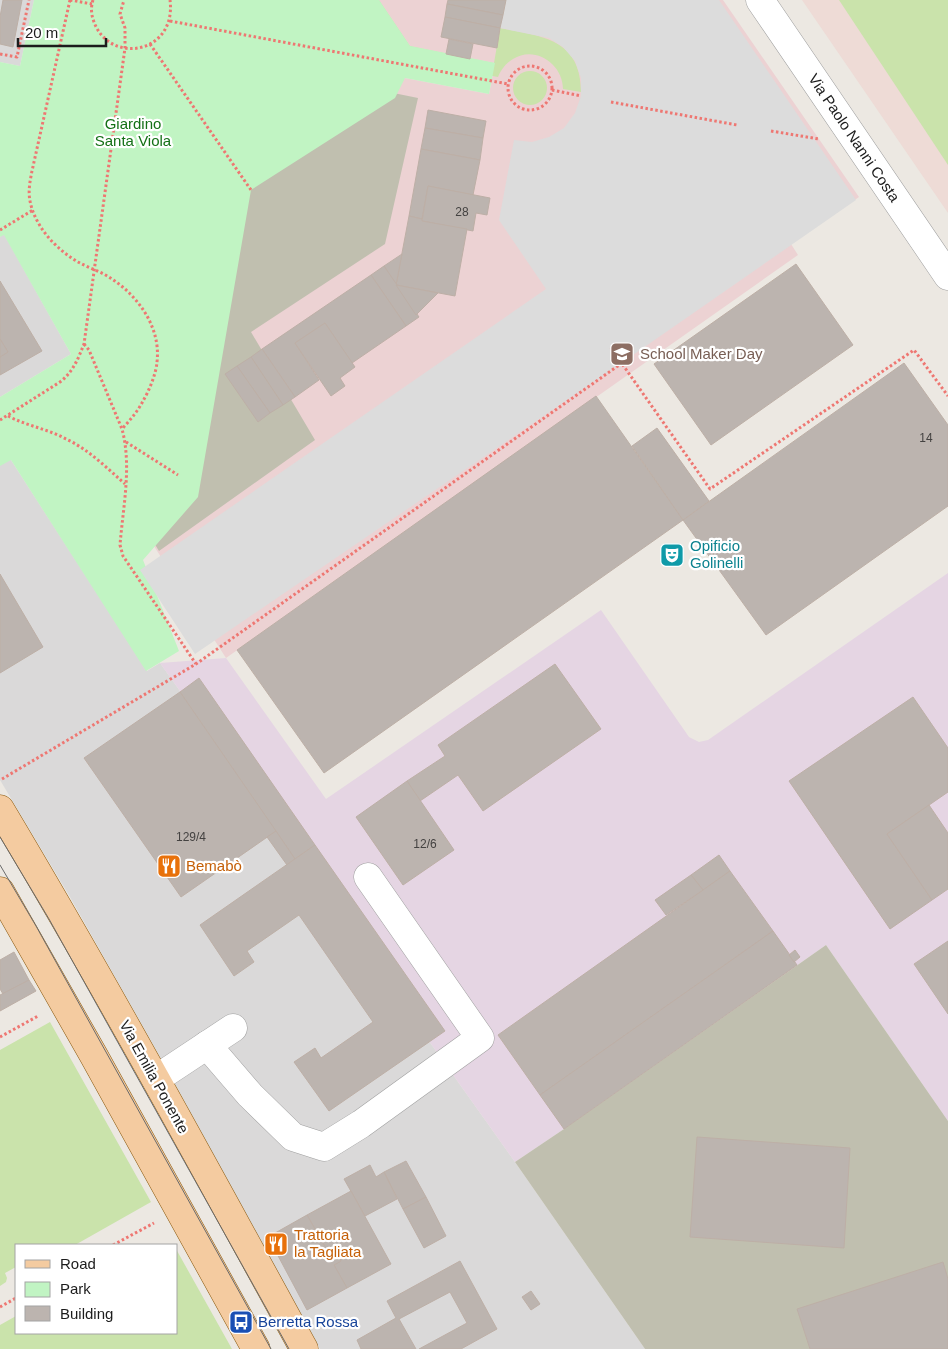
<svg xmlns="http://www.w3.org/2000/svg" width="948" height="1349" viewBox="0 0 948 1349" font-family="Helvetica,sans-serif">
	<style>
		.residential { fill: #dad9d9 }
		.commercial { fill: #ecd2d3 }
		.industrial { fill: #e5d5e3 }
		.military { fill: #eedbd6 }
		.construction { fill: #c0bfaf }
		.grass { fill: #cae3ab }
		.park { fill: #c1f4c3 }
		.parking { fill: #dcdcdc }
		.building { fill: #bcb4af; stroke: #bdafa6 }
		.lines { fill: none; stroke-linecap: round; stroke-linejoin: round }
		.minor-casing { stroke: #a0a0a0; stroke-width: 29 }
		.major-casing { stroke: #88570c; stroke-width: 29 }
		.path { stroke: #ee7772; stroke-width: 3; stroke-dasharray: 2.5 2.5; stroke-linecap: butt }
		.minor { stroke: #fff; stroke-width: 28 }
		.major { stroke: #f4cba0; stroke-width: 28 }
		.tram { stroke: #6a6a6a; stroke-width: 1 }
		.labels { text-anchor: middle; stroke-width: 4.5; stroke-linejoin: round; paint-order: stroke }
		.number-label { font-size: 12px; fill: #444241 }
		.park-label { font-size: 15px; fill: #147016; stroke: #fff }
		.street-label { font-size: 15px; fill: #1c1c1c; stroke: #fff }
		.education-label { font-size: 15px; fill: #785e54; stroke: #fff; text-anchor: start }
		.culture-label { font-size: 15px; fill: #0d838f; stroke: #fff; text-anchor: start }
		.food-label { font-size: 15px; fill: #c56008; stroke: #fff; text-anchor: start }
		.transit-label { font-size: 15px; fill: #164399; stroke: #fff; text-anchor: start }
	</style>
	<rect width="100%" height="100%" fill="#ece8e2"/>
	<g class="residential">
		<polygon points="0,0 34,0 20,66 0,62"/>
		<polygon points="4,234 71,354 0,397 0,237"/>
		<polygon points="0,443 147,671 160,663 515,1162 645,1349 320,1349 168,1071 70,897 0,780"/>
	</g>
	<polygon class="commercial" points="379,0 723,0 859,197 791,244 798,255 226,658 141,526 251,190 405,78 489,94 495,63 410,46"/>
	<polygon class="industrial" points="948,573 948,1121 826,945 564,1129 515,1162 160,663 226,658 326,799 601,610 689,737 699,742 708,740"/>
	<polygon class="military" points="802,0 948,0 948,213"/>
	<g class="construction">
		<polygon points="266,67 418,98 385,244 251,332 315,440 159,551 145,528"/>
		<polygon points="826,945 948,1121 948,1349 645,1349 515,1162 564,1129"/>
	</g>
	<g class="grass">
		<path d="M379 0 410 46 494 63 500 28C542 36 581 39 581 92L563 89C563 64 535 45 513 59 505 64 501 70 498 77L177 18Z"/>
		<polygon points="839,0 948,0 948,165"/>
		<circle cx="530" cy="88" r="17"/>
		<polygon points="50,1022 151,1202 75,1245 16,1245 16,1267 5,1273 7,1278 6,1282 0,1286 0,1050"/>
		<polygon points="176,1249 232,1349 0,1349 0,1325 16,1316 16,1333 176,1333"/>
	</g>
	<polygon class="park" points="34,0 379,0 410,46 495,63 489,94 405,78 395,98 251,190 198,497 143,560 179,651 146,671 11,460 0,466 0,397 71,354 4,235 0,237 0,62 20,66"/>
	<polygon class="parking" points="506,0 719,0 856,200 633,355 195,654 140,570 546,289 499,220 514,140 532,142 549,137 564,128 575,113 581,96 581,78 575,61 563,47 549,38 500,28"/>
	<g class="building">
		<polygon points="3,0 22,0 13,47 0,44 0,17"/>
		<polygon points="448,0 506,0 503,15 447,4"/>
		<polygon points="447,4 503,15 500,28 445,17"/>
		<polygon points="445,17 500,28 497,48 441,37"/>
		<polygon points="449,39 473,44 470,59 446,54"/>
		<polygon points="428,110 486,121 483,138 425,128"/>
		<polygon points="425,128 483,138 480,160 421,149"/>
		<polygon points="421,149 480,160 473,195 428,186 422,219 409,216"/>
		<polygon points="428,186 490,198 487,215 476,213 473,231 422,221"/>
		<polygon points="409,216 422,219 422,221 467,229 455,296 396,285"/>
		<polygon points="402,254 396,285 384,266"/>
		<polygon points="796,264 853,345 711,445 654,364"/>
		<polygon points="384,266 419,317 406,326 371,275"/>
		<polygon points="371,275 406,326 352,363 325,323 295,343 319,380 295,397 262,349"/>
		<polygon points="0,281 42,351 0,375 0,357 8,352 0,339"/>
		<polygon points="396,285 438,293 416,315"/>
		<polygon points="325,323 355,367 340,378 345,386 331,396 295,343"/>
		<polygon points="0,339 8,352 0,357"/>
		<polygon points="262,349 295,397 283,405 251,357"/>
		<polygon points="251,357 283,405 270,413 237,366"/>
		<polygon points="904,363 948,425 948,506 766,635 683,520"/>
		<polygon points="237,366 270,413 258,422 225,374"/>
		<polygon points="596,396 683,520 324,773 237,650"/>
		<polygon points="657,428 709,501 683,520 632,446"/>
		<polygon points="0,574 43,647 0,673"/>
		<polygon points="555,664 601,729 483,811 458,775 420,801 407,781 445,756 438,745"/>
		<polygon points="199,678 315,845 295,859 180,692"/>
		<polygon points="180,692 276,831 181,897 84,758"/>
		<polygon points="913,697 948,748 948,792 887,834 932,900 890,929 789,781"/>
		<polygon points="407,781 454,850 403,885 356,817"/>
		<polygon points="929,805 948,833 948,889 932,900 887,834"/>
		<polygon points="276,831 295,859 287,865 267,837"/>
		<polygon points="315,845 445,1031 329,1111 294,1062 315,1048 321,1058 373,1022 299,915 247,951 254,962 234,976 200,925"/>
		<polygon points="719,855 730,871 703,890 691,875"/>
		<polygon points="730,871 773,931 540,1095 498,1035"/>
		<polygon points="691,875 703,890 666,915 655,900"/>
		<polygon points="773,931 797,965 564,1129 540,1095"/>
		<polygon points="948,941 948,1014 914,964"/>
		<polygon points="795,950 800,957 794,962 789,955"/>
		<polygon points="14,952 29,980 3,994 0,989 0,960"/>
		<polygon points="29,980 36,991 0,1011 0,995"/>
		<polygon points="697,1137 850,1148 844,1248 690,1237"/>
		<polygon points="406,1161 426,1197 403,1209 384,1172"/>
		<polygon points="370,1165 376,1177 384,1172 397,1199 365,1216 344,1179"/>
		<polygon points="351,1191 391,1264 347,1288 334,1265 341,1261 338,1256 332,1259 307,1215"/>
		<polygon points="426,1197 446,1236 424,1248 403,1209"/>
		<polygon points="307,1215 332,1259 338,1256 341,1261 334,1265 347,1288 307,1310 268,1237"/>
		<polygon points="460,1261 497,1329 461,1349 419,1349 467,1323 450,1292 399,1319 416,1349 361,1349 357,1340 396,1318 387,1301"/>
		<polygon points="943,1262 948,1279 948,1349 810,1349 797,1309"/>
		<polygon points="531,1291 540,1304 531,1310 522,1297"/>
	</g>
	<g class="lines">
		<g class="minor-casing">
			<g id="minor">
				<polyline points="760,0 948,276"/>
				<polyline points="207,1045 250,1095 293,1137 324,1147 361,1124 480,1038 368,877"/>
				<polyline points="156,1079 233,1028"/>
			</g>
		</g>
		<g class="major-casing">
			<g id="major">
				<path d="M0 809C106 986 205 1168 304 1349"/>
				<polyline points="0,891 94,1056 256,1349"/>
			</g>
		</g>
		<g class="path">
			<path d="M70 0 32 171C30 181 28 191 30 201 35 227 56 249 78 262 89 268 102 272 112 279 139 297 161 328 157 362 156 374 149 391 143 401 138 411 130 420 122 429"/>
			<polyline points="70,0 92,4"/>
			<path d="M93 0C91 6 91 13 93 19 107 66 177 55 170 0"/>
			<polyline points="170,21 508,84"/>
			<polyline points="150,44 251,190"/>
			<polyline points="0,54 17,57 29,0"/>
			<circle cx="530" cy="88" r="22"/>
			<polyline points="552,90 581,96"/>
			<polyline points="611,102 737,125"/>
			<polyline points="771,131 819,139"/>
			<polyline points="0,230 33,210"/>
			<path d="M84 344 89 350 122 429C132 466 123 507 120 545L123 556 196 664"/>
			<polyline points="611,348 710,489 914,350 948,396"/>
			<path d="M8 416C27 426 48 429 66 439 88 449 107 468 125 484"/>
			<path d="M0 420 60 382C73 372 78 359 84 344L125 48V28L120 14 124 0"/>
			<polyline points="126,442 178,475"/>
			<polyline points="2,779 196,664 622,363"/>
			<polyline points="0,1037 38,1016"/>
			<polyline points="113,1245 154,1223"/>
			<polyline points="0,1307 16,1298"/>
		</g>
		<use href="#minor" class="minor"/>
		<use href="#major" class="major"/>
		<g class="tram">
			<polyline points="0,837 49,919 289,1349"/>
			<polyline points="0,865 36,926 271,1349"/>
		</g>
	</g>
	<defs>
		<g id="school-square" transform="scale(1.25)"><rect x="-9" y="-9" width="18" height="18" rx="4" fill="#8d6e63" stroke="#fff"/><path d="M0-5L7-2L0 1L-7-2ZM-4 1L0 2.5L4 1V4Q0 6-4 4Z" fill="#fff"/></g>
		<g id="theatre-square" transform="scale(1.25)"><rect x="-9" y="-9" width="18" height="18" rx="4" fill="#0f9aa8" stroke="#fff"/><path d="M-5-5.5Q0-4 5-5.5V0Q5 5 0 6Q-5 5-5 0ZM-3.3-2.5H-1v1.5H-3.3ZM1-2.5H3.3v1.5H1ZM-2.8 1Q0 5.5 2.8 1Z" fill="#fff"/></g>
		<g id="restaurant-square" transform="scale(1.25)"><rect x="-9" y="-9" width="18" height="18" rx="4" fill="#e8710a" stroke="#fff"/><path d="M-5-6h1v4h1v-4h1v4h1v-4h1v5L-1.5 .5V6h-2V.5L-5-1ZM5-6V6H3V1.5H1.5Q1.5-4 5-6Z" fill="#fff"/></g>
		<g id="bus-square" transform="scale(1.25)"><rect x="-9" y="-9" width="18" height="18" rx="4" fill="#1a4fb4" stroke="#fff"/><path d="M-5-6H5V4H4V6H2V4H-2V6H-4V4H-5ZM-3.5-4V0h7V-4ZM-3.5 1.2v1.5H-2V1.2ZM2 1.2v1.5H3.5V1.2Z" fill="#fff"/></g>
	</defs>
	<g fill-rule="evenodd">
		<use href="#school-square" x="622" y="354"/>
		<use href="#theatre-square" x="672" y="555"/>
		<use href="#restaurant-square" x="169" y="866"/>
		<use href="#restaurant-square" x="276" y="1244"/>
		<use href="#bus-square" x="241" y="1322"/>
	</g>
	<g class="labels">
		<g class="number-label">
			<text x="462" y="216">28</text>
			<text x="926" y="442">14</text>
			<text x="191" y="841">129/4</text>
			<text x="425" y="848">12/6</text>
		</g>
		<g class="park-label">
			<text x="133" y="129">Giardino<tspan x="133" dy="17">Santa Viola</tspan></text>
		</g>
		<g class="street-label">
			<text transform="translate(854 138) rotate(56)" y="5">Via Paolo Nanni Costa</text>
			<text transform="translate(154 1077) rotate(61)" y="5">Via Emilia Ponente</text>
		</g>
		<g class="education-label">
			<text x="640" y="359">School Maker Day</text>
		</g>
		<g class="culture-label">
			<text x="690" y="551">Opificio<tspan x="690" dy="17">Golinelli</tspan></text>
		</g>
		<g class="food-label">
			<text x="186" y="871">Bemabò</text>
			<text x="294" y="1240">Trattoria<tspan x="294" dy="17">la Tagliata</tspan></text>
		</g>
		<g class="transit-label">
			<text x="258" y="1327">Berretta Rossa</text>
		</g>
	</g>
	<rect x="15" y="1244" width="162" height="90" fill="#ffffff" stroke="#a4a4a4"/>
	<rect x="25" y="1260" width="25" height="8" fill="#f4cba0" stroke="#a4a4a4"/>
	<text x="60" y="1269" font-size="15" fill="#1c1c1c">Road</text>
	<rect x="25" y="1282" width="25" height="15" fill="#c1f4c3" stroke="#a4a4a4"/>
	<text x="60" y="1294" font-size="15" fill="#1c1c1c">Park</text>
	<rect x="25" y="1306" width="25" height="15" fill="#bcb4af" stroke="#a4a4a4"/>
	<text x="60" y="1319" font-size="15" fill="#1c1c1c">Building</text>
	<path d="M18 38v8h88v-8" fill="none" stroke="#1c1c1c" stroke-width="2.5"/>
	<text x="25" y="38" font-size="15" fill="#1c1c1c" stroke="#ffffff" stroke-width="4" paint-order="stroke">20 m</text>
</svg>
